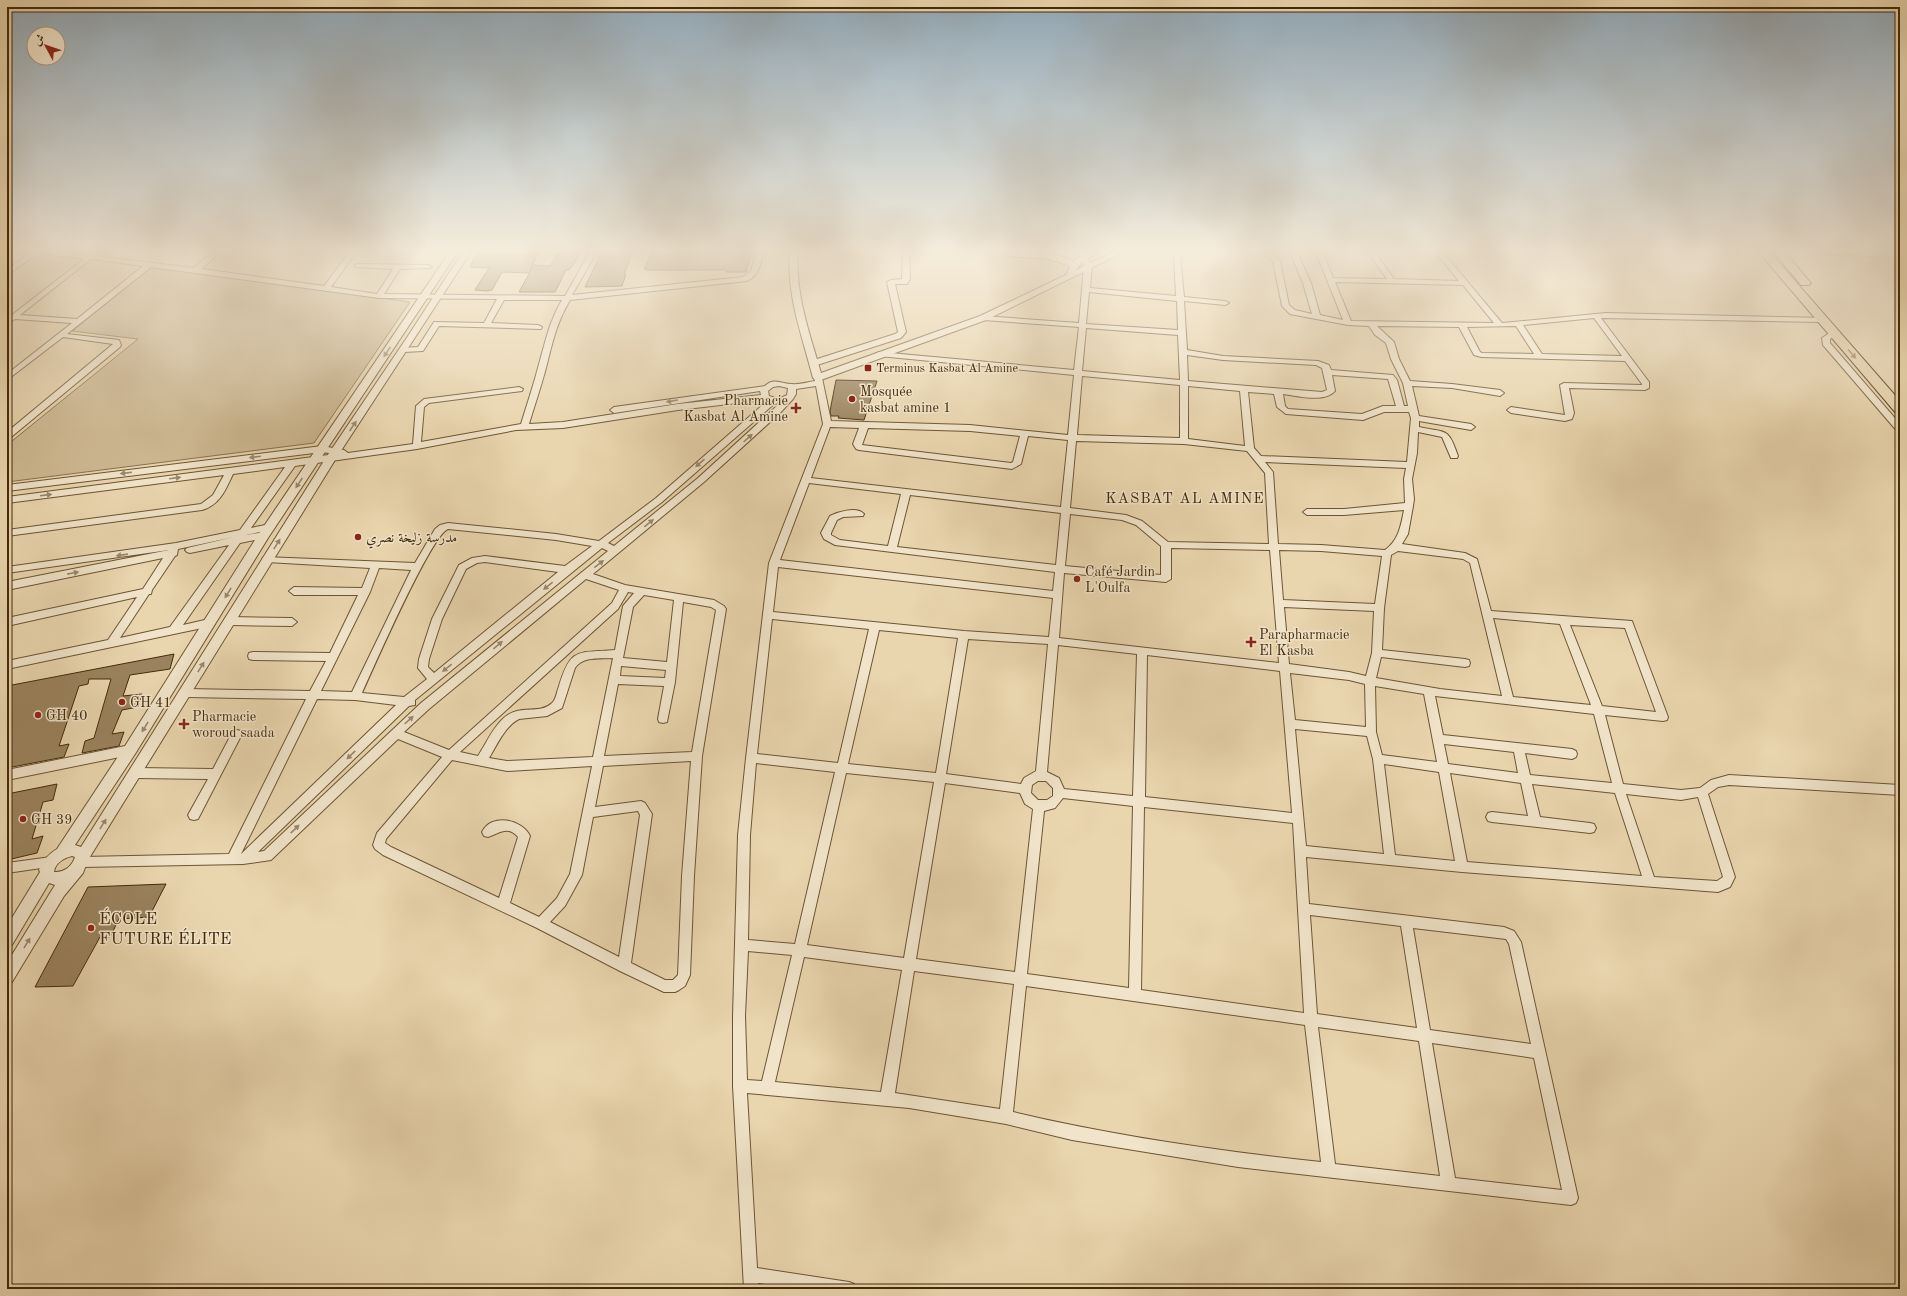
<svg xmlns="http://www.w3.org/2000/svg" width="1907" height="1296" viewBox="0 0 1907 1296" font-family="'Old Standard TT',Amiri,serif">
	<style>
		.green { fill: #cdb892; stroke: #88714e }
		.building { fill: #9a835f; stroke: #442a0a }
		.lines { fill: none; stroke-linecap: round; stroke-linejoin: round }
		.minor-casing { stroke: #6d5533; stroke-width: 2 }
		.tertiary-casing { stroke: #6d5533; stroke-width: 2 }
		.trunk-casing { stroke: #442a0a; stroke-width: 2 }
		.minor { fill: #f1e4ca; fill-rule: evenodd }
		.tertiary { fill: #f1e4ca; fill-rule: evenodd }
		.trunk { fill: #e9d5ae; fill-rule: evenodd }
		.oneway { fill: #9a876a }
		.oneway2 { fill: #96805c }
		.poi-dot { fill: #8f2418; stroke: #f1e4ca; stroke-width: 1.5 }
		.labels { text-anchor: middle; stroke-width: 3; stroke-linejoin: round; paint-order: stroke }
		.far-poi-label { font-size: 12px; fill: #442a0a; stroke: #f1e4ca; text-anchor: start }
		.poi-label { font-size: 14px; fill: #442a0a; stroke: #f1e4ca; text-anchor: start }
		.neighbourhood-label { font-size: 15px; letter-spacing: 1px; fill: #442a0a; stroke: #f1e4ca }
		.near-poi-label { font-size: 17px; fill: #442a0a; stroke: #f1e4ca; text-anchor: start }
	</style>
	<rect width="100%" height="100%" fill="#e9d5ae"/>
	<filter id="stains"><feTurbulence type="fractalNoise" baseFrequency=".005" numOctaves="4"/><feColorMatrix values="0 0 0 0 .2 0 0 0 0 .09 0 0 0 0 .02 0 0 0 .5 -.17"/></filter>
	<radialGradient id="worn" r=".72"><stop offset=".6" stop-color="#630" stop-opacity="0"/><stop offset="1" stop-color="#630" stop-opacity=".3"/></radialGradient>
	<polygon class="green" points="152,267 410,302 314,443 7,482 7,445 138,339 72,331"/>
	<g class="building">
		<polygon points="479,250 499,250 502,251 500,253 538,253 529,273 502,272 492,290 487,291 475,290 489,268 471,267 472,266 470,266"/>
		<polygon points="560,250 579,251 579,256 569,270 566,270 555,292 519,292 534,265 550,266"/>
		<polygon points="602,251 633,252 624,274 626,274 622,286 585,287"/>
		<polygon points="652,252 729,253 752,252 746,272 726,272 726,270 646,270 647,269 644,269"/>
		<polygon points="836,380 877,381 864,420 838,418 839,416 831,416 830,411"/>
		<polygon points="174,654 170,669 130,675 123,696 142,694 138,707 122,710 112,734 124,732 119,746 82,753 85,741 94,738 111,679 89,679 88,684 79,686 59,746 69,744 64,757 7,768 7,686"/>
		<polygon points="57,784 53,800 43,802 32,839 43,836 37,853 7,860 7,794"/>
		<polygon points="166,884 149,917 119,919 110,937 100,937 73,986 35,987 88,887"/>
	</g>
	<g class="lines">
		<g class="minor-casing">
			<g id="minor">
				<path d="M33 250H48L88 255 95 250H102L96 256 194 268 215 250H222L202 269 324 286 351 250H358L331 287 377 294 393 269 355 267V265L357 264 428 265 432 267 430 268 400 269 384 294 565 296 591 250H598L572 295 743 277 751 271 757 250H763C761 263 760 275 747 281L570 300C557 322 553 340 547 364 542 384 535 404 529 424L563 422 678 404 761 395 760 391 614 413 610 410 614 407 765 386C773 377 782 384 792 384 799 385 808 382 815 381L814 378 818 376 822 378 831 421 970 425 1068 435 1074 375 879 356 875 354 879 352 1074 370 1079 327 983 320 979 318 983 316 1079 323 1084 266 1077 250H1084L1092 266 1090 288 1176 296 1174 255 1172 250H1179L1180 255 1184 297 1225 301 1229 303 1225 305 1184 301 1187 350 1223 356 1318 361 1329 365 1331 370 1393 375 1397 380 1404 406H1408L1403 383 1391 359 1386 343 1375 335 1369 326 1348 325 1290 314 1282 306 1273 261 1265 250H1272L1280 261 1289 305 1295 310 1312 314 1303 283 1289 250H1296L1311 283 1320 315 1343 320 1315 250H1322L1333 278 1387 279 1366 250H1373L1394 279 1459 281 1434 250H1441L1502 323 1606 313 1825 318V322H1822L1601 318 1649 382V388L1645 390 1569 388 1574 413 1572 419 1565 421 1511 413 1507 410 1511 407 1565 415 1560 385 1564 383 1642 385V384L1625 361 1481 357 1474 355 1459 327 1377 326 1394 342 1399 359 1410 381 1452 384 1500 390 1504 393 1500 396 1452 388 1412 386 1419 416 1471 424 1475 427 1471 430 1419 421V427C1447 433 1448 427 1458 456L1457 458H1451L1442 437 1418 432 1417 453 1412 479 1414 499 1413 506 1408 534 1402 544 1465 553 1477 559 1491 611 1632 621 1668 717 1667 720 1663 721 1605 715 1623 784 1681 790 1700 788 1711 780 1729 775 1900 785V795L1729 785 1718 787 1708 794 1735 877 1730 887 1718 892 1462 872 1306 857 1309 904 1504 927 1514 931 1521 942 1578 1198 1576 1203 1571 1205 1238 1167 1072 1140 1006 1124 909 1108 747 1093 757 1268 849 1282 854 1284 856 1289H800L758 1283V1289H744L733 1086V1016L738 835 746 758 769 563 823 424 816 386 796 389V394L793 399 780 413 704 482 593 574 625 585 714 600 724 606 726 609 702 756 694 876 690 975 685 986 679 990 675 992H664L620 971 537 928 383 855 375 849 373 845 377 833 442 757 398 739 271 860 243 864 82 867 78 866 76 862 78 858 82 857 229 854 306 699 186 697 182 696 181 693 182 690 186 689 310 691 326 661 253 660 249 659 248 656 249 653 253 652 330 653 358 595H294L289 591 294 587 362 588 370 568 267 562 262 559 264 557 415 563 435 529 440 525 448 523 556 534 599 541 656 498 766 402 763 400 678 410 563 428 516 430 417 449 295 466 251 528 270 524 275 527 273 529 246 535 264 532 269 535 264 538 240 543 183 625 209 619 212 620 214 623 212 626 7 669V661L108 640 137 597 7 626V618L143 589 163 558 7 590V582L169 550 7 573V567L176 543 240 530 285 467 233 474C226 489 220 505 202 510L7 536V530L201 504 213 495 224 475 7 503V497L336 454 322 452 7 491V485L322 446 344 450 348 453 413 444 416 406 424 399 519 387 523 389 522 391 429 403 424 407 421 442 521 424C527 404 534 384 539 364 546 340 549 322 562 300H504L491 323 538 325 542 327 541 329 439 326 423 351 404 352H401V348L418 347 434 322 484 323 497 299 379 298 151 267 67 334 119 340 121 345 120 347 10 438 7 439V432L113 344 63 337 7 380V374L72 323 15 319 7 324 8 315H12L84 259 38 253 7 275V270ZM91 259 143 266 77 319 20 315ZM1335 282 1463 285 1494 323 1351 321ZM1089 292 1177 301 1178 330 1086 324ZM1594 318 1622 356 1542 354 1523 325ZM1516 326 1534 354 1482 353 1480 352 1467 327ZM1086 328 1178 335 1180 380 1082 371ZM1187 355 1223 360 1316 365 1322 368 1327 390 1322 392 1188 381ZM1332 375 1388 379 1396 406H1383L1362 414 1288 409 1285 406 1283 394C1298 396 1324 403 1335 391ZM1082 376 1180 385V438L1077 435ZM779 386 788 388 787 395 779 399 769 396 768 391 773 387ZM1188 386 1240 391 1245 446 1188 439ZM1248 392 1274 394 1277 407 1286 414 1363 420 1384 412H1409L1411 418 1407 462 1261 456 1254 448ZM774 404H779L698 478 614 546 608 543 662 502ZM830 427 859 428 853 444 856 449 859 450 1012 469 1021 464 1028 436 1068 440 1061 507 811 478ZM868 428 970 431 1020 436 1013 462 1011 463 862 445ZM1076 441 1184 444 1247 451 1265 473 1269 544 1168 542 1142 521 1126 515 1070 508ZM1265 462 1406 468 1404 479 1405 503 1344 509H1307L1303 512 1307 515H1344L1404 510C1401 525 1399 540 1385 550L1321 545 1278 544 1273 472ZM809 483 901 494 888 546 840 540 831 535V533L837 520 843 517 863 516 864 514C857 506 838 512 830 516L821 533 824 539 835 545 1055 572 1053 591 780 560ZM910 495 1061 513 1056 565 897 547ZM1070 514 1122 520 1136 525 1161 546V575L1065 566ZM448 529 556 540 592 546 565 566 485 556 472 558 459 565 432 619 419 659 418 668 427 679 404 697 362 693C373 669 431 535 448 529ZM234 537 187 548 185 550 187 552 190 553 229 545 170 627 120 638 149 594H151L152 590 175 556 177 555 178 549ZM602 548 608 551 421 703 264 851 258 852 409 706 415 705V700ZM1171 548 1270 550 1279 663 1059 638 1064 573 1166 582 1171 579ZM1279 550 1321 551 1382 556 1375 604 1283 600ZM1398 551 1463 559 1470 563 1502 696 1440 689 1376 678 1381 657 1465 667 1469 666 1470 663 1469 660 1465 659 1382 650 1384 608 1391 555ZM485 562 558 572 434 673 428 667 429 659 442 619 466 569 477 563ZM778 567 1053 598 1049 637 964 631 773 612ZM379 568 411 570 352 692 321 691 370 592ZM586 579 619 590 612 603 449 750 404 732 429 709ZM628 592 634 593 623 606 615 650C577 653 571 647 559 686 557 691 556 700 552 703 543 712 529 708 517 711 498 715 488 741 478 756L460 752 618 609ZM644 595 674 600 667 662 623 658 633 607ZM683 602 711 607 716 610 692 752 604 756 618 684 664 686 658 719 659 722 663 723 667 722 675 682ZM1284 607 1374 611 1372 653 1366 676 1349 672 1289 664ZM1493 618 1560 624 1591 705 1513 697ZM772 619 869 629 838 763 757 754ZM1570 625 1625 628 1656 712 1602 706ZM879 630 958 638 936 773 848 764ZM968 639 1048 644 1036 771 1024 778 1021 784 946 774ZM1058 645 1137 654 1133 796 1064 789 1059 778 1047 772ZM1147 655 1280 671 1292 813 1145 797ZM613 658 593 757 507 761 489 758C497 745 505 726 519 719L547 716 562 708 575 668C583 656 600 659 613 658ZM621 666 666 670 665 678 620 676ZM1290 673 1349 680 1365 684 1366 727 1295 720ZM1375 686 1424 694 1437 762 1382 755 1376 732ZM1435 696 1594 714 1612 783 1530 775 1525 753 1572 759 1576 757 1577 754 1576 751 1572 749 1443 735ZM317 699 355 700 396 705 241 854ZM1295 729 1367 736 1373 759 1384 854 1306 846ZM1444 744 1514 752 1518 773 1448 764ZM452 760 507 771 592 766 570 874 557 898 539 917 510 903 530 836C522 819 491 813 482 832L484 836 488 837C500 833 507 825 518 837L499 898 391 847 385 843 386 839ZM691 761 682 876 678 975 673 980H665L631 963 652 814 645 803 641 801 595 807 603 766ZM756 763 835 772 795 944 748 940 750 835ZM1384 764 1439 772 1455 861 1395 855ZM846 773 934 782 904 958 807 945ZM1450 773 1521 783 1528 816 1492 812 1488 813 1486 817 1488 821 1492 822 1590 833 1594 832 1596 828 1594 824 1590 823 1540 817 1532 784 1615 793 1642 876 1467 862ZM1038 781H1046L1053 788V796L1047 800H1038L1031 793 1032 785ZM945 783 1020 793 1025 804 1033 809 1015 972 916 959ZM1626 794 1681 800 1698 797 1723 877 1717 881 1654 877ZM1063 798 1133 806 1129 988 1027 974 1044 811 1055 808ZM1144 807 1293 823 1304 1013 1141 990ZM638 811 640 815 619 957 550 922 565 906 582 875 593 817ZM1310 915 1401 926 1417 1028 1317 1014ZM1413 928 1506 939 1509 944 1531 1044 1430 1030ZM748 951 792 955 762 1081 747 1080 745 1016ZM804 957 902 970 881 1092 775 1082ZM914 971 1014 984 1000 1109 895 1093ZM1026 986 1305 1025 1321 1162C1218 1151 1114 1136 1013 1112ZM1318 1027 1419 1041 1440 1176 1335 1164ZM1432 1043 1534 1058 1562 1190 1455 1178Z"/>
				<polygon points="903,250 909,250 910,279 907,284 895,284 906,332 901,338 817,365 811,365 811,361 895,334 898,332 887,282 891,280 902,279"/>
				<polygon points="1796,250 1836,250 1900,254 1900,258 1799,252"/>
				<path d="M1009 253C1030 253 1060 250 1077 265L1073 267 1049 259 1007 256V254Z"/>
				<polygon points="1831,332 1834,332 1838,334 1830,339 1830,343 1900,424 1900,432 1897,431 1823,345 1822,338"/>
				<polygon points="230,617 292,618 297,622 292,626 230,625 225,621"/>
				<polygon points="237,730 241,731 242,734 198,819 194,820 190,819 188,815 208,779 136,778 132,776 131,773 132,770 136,768 213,769 233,731"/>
				<polygon points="130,745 134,747 135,750 134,753 130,755 7,780 7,770"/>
				<polygon points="51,857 55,858 57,862 55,866 7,873 7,863"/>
			</g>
		</g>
		<g class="tertiary-casing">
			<g id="tertiary">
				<path d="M451 250H459L268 538 135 754 75 845 81 847 327 456 406 339 464 250H472L335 460 88 860 83 873 64 896 12 982 7 984V963L55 885 49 883 12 945 7 947V926L40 872 39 870C43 861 48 854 57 849L125 746 260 532ZM72 856 75 857C72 867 63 873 54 872 55 863 64 858 72 856Z"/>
				<path d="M790 250H798C795 295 809 331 821 373L980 316 1066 275 1071 263 1082 255 1092 250H1103L1083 261 1076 270 1117 250H1128L986 320 818 381 813 378C802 335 786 295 790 250Z"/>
			</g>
		</g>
		<g class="trunk-casing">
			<g id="trunk">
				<polygon points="1757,250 1768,250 1900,401 1900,413 1895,412"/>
				<polygon points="1772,250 1783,250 1809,281 1811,283 1809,285 1801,285"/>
			</g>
		</g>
		<use href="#minor" class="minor"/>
		<use href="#tertiary" class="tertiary"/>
		<use href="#trunk" class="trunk"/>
	</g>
	<defs><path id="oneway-solid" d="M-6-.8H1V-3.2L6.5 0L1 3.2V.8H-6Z"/></defs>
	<g class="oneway">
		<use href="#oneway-solid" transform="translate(387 352) rotate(124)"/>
		<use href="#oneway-solid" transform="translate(672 401) rotate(171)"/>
		<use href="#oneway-solid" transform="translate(353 426) rotate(-56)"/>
		<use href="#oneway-solid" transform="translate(748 438) rotate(-42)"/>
		<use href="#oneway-solid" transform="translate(255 457) rotate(173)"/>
		<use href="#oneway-solid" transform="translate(700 463) rotate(139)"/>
		<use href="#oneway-solid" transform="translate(126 473) rotate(173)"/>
		<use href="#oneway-solid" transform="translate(175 478) rotate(-7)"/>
		<use href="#oneway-solid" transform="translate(299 483) rotate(124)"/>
		<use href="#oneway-solid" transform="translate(46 495) rotate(-7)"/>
		<use href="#oneway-solid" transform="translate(649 523) rotate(-39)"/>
		<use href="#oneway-solid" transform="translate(277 544) rotate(-58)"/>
		<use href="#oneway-solid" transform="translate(122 555) rotate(172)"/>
		<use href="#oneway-solid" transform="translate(599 564) rotate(-38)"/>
		<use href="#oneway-solid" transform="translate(73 573) rotate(-11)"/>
		<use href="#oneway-solid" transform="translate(548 586) rotate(141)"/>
		<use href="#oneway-solid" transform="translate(228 593) rotate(122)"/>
		<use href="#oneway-solid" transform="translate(498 645) rotate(-40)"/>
		<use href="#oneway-solid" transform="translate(201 667) rotate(-58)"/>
		<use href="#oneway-solid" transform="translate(447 668) rotate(141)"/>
		<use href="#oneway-solid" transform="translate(409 720) rotate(-42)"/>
		<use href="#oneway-solid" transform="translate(145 727) rotate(122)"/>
		<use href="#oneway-solid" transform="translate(351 755) rotate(136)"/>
		<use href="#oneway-solid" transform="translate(103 824) rotate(-58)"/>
		<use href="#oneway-solid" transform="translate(295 829) rotate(-44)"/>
		<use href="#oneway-solid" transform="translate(27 943) rotate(-59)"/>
	</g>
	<use class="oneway2" href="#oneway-solid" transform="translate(1852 354) rotate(48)"/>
	<linearGradient id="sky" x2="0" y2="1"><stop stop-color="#92aaba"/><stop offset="0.58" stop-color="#f5ecdb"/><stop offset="1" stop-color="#f5ecdb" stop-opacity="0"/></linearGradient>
	<rect width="1907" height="432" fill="url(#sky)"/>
	<g class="poi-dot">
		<rect x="864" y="364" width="8" height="8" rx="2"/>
		<circle cx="852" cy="399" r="4"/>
		<path d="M794 402h4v4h4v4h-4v4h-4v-4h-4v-4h4z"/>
		<circle cx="358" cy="537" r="4"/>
		<circle cx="1077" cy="579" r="4"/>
		<path d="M1249 636h4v4h4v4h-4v4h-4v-4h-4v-4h4z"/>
		<circle cx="122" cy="702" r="4"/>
		<circle cx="38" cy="715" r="4"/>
		<path d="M182 718h4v4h4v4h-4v4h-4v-4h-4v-4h4z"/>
		<circle cx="23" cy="819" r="4"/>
		<circle cx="91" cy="928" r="4"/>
	</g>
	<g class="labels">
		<g class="far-poi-label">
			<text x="876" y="372">Terminus Kasbat Al Amine</text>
		</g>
		<g class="poi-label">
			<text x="860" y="396">Mosquée<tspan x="860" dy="16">kasbat amine 1</tspan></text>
			<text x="788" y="405" text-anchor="end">Pharmacie<tspan x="788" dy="16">Kasbat Al Amine</tspan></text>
			<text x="366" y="542">مدرسة زليخة نصري</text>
			<text x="1085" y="576">Café Jardin<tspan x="1085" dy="16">L'Oulfa</tspan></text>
			<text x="1259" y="639">Parapharmacie<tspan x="1259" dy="16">El Kasba</tspan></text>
			<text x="130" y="707">GH 41</text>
			<text x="46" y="720">GH 40</text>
			<text x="192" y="721">Pharmacie<tspan x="192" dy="16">woroud saada</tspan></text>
			<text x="31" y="824">GH 39</text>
		</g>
		<g class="neighbourhood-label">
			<text x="1185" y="503">KASBAT AL AMINE</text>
		</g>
		<g class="near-poi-label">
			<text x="99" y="924">ÉCOLE<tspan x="99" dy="20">FUTURE ÉLITE</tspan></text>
		</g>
	</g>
	<rect width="1907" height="1296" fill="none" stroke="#e9d5ae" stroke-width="24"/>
	<rect x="8" y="8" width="1891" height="1280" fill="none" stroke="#442a0a" stroke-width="2"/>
	<rect x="12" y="12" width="1883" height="1272" fill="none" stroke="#442a0a"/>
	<g transform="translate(46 46) rotate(310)"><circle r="19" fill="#f1e4ca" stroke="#ac9a7d"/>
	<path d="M0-3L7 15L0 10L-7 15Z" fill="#8f2418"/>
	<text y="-6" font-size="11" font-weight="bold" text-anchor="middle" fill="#442a0a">ش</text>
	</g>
	<rect width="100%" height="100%" filter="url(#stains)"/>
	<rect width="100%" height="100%" fill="url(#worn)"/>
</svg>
